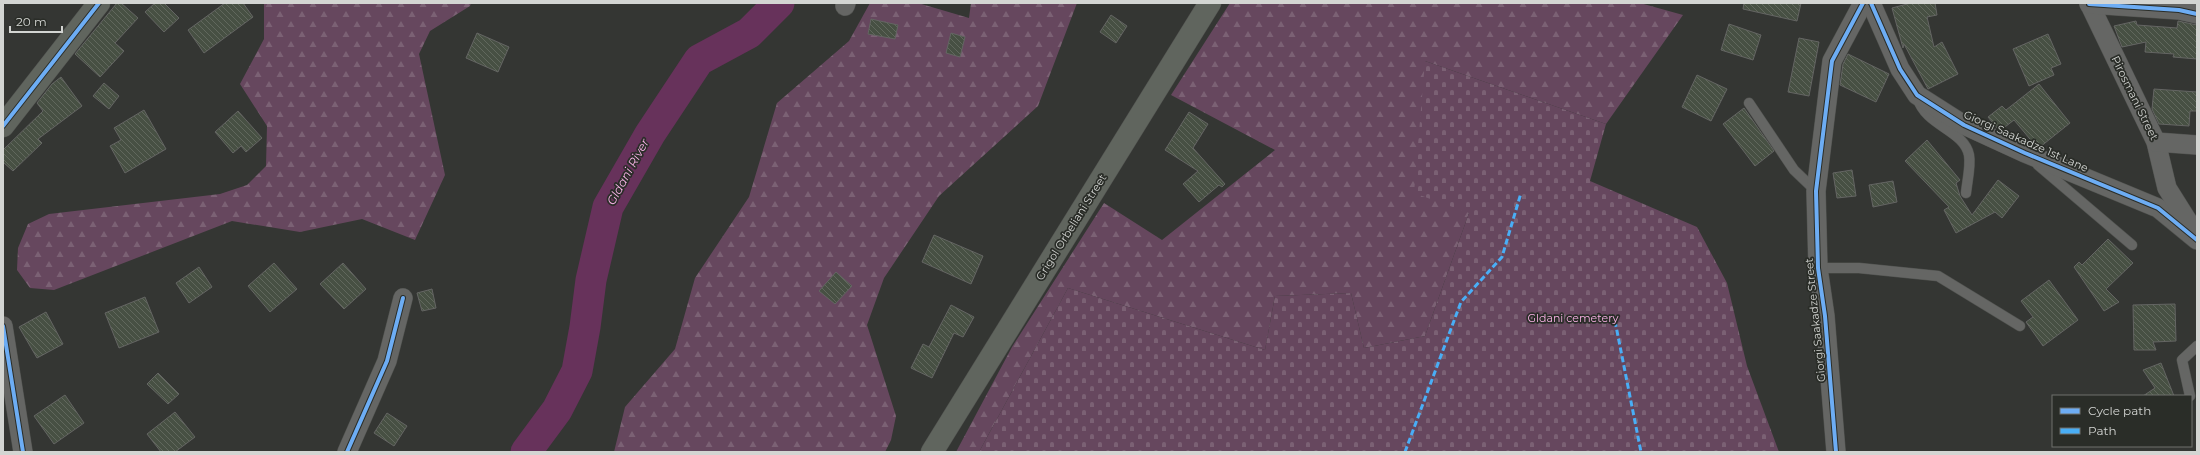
<svg xmlns="http://www.w3.org/2000/svg" width="2200" height="455" viewBox="0 0 2200 455" font-family="Montserrat,sans-serif">
	<style>
		.forest { fill: url(#forest-firs) }
		.cemetery { fill: url(#cemetery-stones) }
		.lines { fill: none; stroke-linecap: round; stroke-linejoin: round }
		.river { stroke: #67325b; stroke-width: 31 }
		.building { fill: url(#building-back-hatch); stroke: #646563 }
		.lane-casing { stroke: #50524f; stroke-width: 11 }
		.street-casing { stroke: #50524f; stroke-width: 20 }
		.secondary-casing { stroke: #50524f; stroke-width: 23 }
		.lane { stroke: #656664; stroke-width: 10 }
		.street { stroke: #656664; stroke-width: 19 }
		.secondary { stroke: #60655e; stroke-width: 22 }
		.quiet { stroke: #49aef6; stroke-width: 3; stroke-dasharray: 6 3; stroke-linecap: butt }
		.cycleway-casing { stroke: #2a2d28; stroke-width: 6 }
		.cycleway { stroke: #6dadf4; stroke-width: 4 }
		.labels { text-anchor: middle; stroke-width: 3.5; stroke-linejoin: round; paint-order: stroke }
		.street-label { font-size: 11px; fill: #d3d5d2; stroke: #2a2d28 }
		.park-label { font-size: 11px; fill: #fab2e7; stroke: #2a2d28 }
		.water-label { font-size: 12px; font-style: italic; fill: #fab3e8; stroke: #2a2d28 }
	</style>
	<defs>
		<pattern id="forest-firs" width="22" height="20" patternUnits="userSpaceOnUse"><rect width="22" height="20" fill="#66475e"/><path d="M5 1l3.5 6h-7zM16 11l3.5 6h-7z" fill="#7b6174"/></pattern>
		<pattern id="cemetery-stones" width="16" height="16" patternUnits="userSpaceOnUse"><rect width="16" height="16" fill="#66475e"/><path d="M2 7V4a2 2 0 0 1 4 0v3zM10 15v-3a2 2 0 0 1 4 0v3z" fill="#7b6174"/></pattern>
		<pattern id="building-back-hatch" width="6" height="6" patternUnits="userSpaceOnUse"><rect width="6" height="6" fill="#475043"/><path d="M-1 5l2 2M0 0l6 6M5-1l2 2" fill="none" stroke="#61685d"/></pattern>
	</defs>
	<rect width="100%" height="100%" fill="#343633"/>
	<g class="forest">
		<polygon points="264,3 471,3 470,6 430,31 419,54 445,175 415,240 362,219 300,232 232,221 54,290 30,288 17,270 18,248 28,224 49,214 220,194 247,185 266,166 267,126 240,84 264,39"/>
		<polygon points="870,3 918,3 969,18 971,3 1077,3 1038,106 939,196 884,278 867,325 896,416 891,440 885,452 614,452 625,407 675,349 695,278 749,197 777,103 849,41"/>
		<polygon points="1230,3 1640,3 1683,15 1606,124 1425,61 1469,213 1425,336 1364,348 1351,293 1275,296 1265,350 1068,288 979,452 956,452 1012,347 1104,203 1162,240 1275,150 1171,95"/>
	</g>
	<polygon class="cemetery" points="1425,61 1606,124 1590,181 1697,227 1727,283 1747,366 1779,452 979,452 1068,288 1265,350 1275,296 1351,293 1364,348 1425,336 1469,213 1414,193"/>
	<g class="lines">
		<polyline class="river" points="526,452 557,410 577,371 585,327 591,280 608,207 650,134 699,60 749,33 779,3"/>
	</g>
	<g class="building">
		<polygon points="117,3 121,3 138,18 115,43 124,51 100,77 75,54"/>
		<polygon points="155,3 164,3 179,18 164,32 145,12"/>
		<polygon points="225,3 243,3 253,17 204,53 188,30"/>
		<polygon points="1744,3 1801,3 1797,21 1743,9"/>
		<polygon points="1911,3 1935,3 1937,15 1927,17 1934,47 1942,42 1958,74 1928,89 1904,44 1903,48 1892,8"/>
		<polygon points="1111,15 1127,26 1116,43 1100,32"/>
		<polygon points="871,19 898,25 895,39 868,34"/>
		<polygon points="2136,21 2137,25 2177,28 2178,21 2197,25 2197,59 2173,57 2174,54 2145,52 2146,42 2122,47 2114,26"/>
		<polygon points="1729,24 1761,35 1753,60 1721,50"/>
		<polygon points="477,33 509,47 498,72 466,58"/>
		<polygon points="951,33 965,37 960,57 946,53"/>
		<polygon points="2048,34 2061,64 2051,68 2054,75 2029,86 2013,49"/>
		<polygon points="1799,38 1819,42 1809,96 1788,92"/>
		<polygon points="1848,54 1889,74 1876,102 1840,85 1843,64"/>
		<polygon points="1697,75 1727,89 1711,121 1682,107"/>
		<polygon points="61,77 82,106 38,139 42,143 13,171 3,162 3,150 43,111 37,103 52,84"/>
		<polygon points="104,83 119,96 109,109 93,96"/>
		<polygon points="2039,84 2070,123 2040,147 2035,145 2014,120 2001,130 1997,128 1988,117 2002,106 2006,110"/>
		<polygon points="2154,89 2197,92 2197,111 2190,111 2189,126 2159,124 2152,109"/>
		<polygon points="1744,108 1774,151 1755,166 1723,124"/>
		<polygon points="144,110 166,149 125,173 110,146 121,140 114,128"/>
		<polygon points="238,111 262,138 246,152 241,146 233,153 215,132"/>
		<polygon points="1189,112 1208,124 1193,148 1225,184 1222,187 1219,185 1199,202 1183,184 1198,171 1165,150"/>
		<polygon points="1927,140 1960,180 1956,183 1960,196 1972,215 1998,180 2019,196 2002,218 1995,212 1956,233 1944,210 1949,207 1905,161"/>
		<polygon points="1852,170 1856,196 1837,198 1833,173"/>
		<polygon points="1893,181 1897,202 1873,207 1869,185"/>
		<polygon points="934,235 983,256 971,284 922,262"/>
		<polygon points="2108,239 2133,263 2106,289 2119,302 2104,311 2074,267 2079,262 2082,265"/>
		<polygon points="274,263 297,289 270,312 248,286"/>
		<polygon points="343,263 366,289 344,309 320,284"/>
		<polygon points="199,267 212,287 189,303 176,283"/>
		<polygon points="836,272 852,286 835,304 819,291"/>
		<polygon points="2049,280 2078,320 2043,346 2026,322 2033,317 2021,301"/>
		<polygon points="432,289 436,308 422,311 417,293"/>
		<polygon points="145,297 159,332 119,348 105,313"/>
		<polygon points="2175,304 2176,341 2153,342 2156,350 2134,350 2133,305"/>
		<polygon points="951,305 974,317 963,337 954,333 932,378 911,368 923,344 929,347"/>
		<polygon points="46,312 63,344 37,358 19,327"/>
		<polygon points="2161,363 2174,396 2143,396 2155,388 2143,370"/>
		<polygon points="158,373 179,394 168,404 147,384"/>
		<polygon points="65,395 84,423 54,444 34,416"/>
		<polygon points="175,412 195,437 175,452 161,452 147,434"/>
		<polygon points="387,413 407,426 394,446 374,433"/>
	</g>
	<g class="lines">
		<g class="lane-casing">
			<g id="lane">
				<path d="M1918 99C1926 126 1964 130 1969 155 1971 166 1967 182 1966 193"/>
				<polyline points="1749,103 1794,170 1816,191"/>
				<polyline points="2038,165 2132,245"/>
				<polyline points="1818,268 1859,268 1938,276 2020,326"/>
				<polyline points="2190,396 2182,360 2197,346"/>
			</g>
		</g>
		<g class="street-casing">
			<g id="street">
				<polyline points="1871,3 1900,69 1917,95 1964,125 2025,153 2158,208 2197,240"/>
				<polyline points="2089,3 2156,142 2167,188 2194,231"/>
				<polyline points="2089,4 2179,10 2197,14"/>
				<polyline points="845,6 846,3"/>
				<polyline points="2156,142 2197,145"/>
				<polyline points="3,326 23,452"/>
				<polyline points="347,452 387,361 403,298"/>
				<polyline points="1836,452 1825,316 1818,268 1816,191 1832,61 1863,3"/>
			</g>
		</g>
		<g class="secondary-casing">
			<g id="secondary">
				<polyline points="3,126 99,3"/>
				<polyline points="932,452 1210,3"/>
			</g>
		</g>
		<use href="#lane" class="lane"/>
		<use href="#street" class="street"/>
		<use href="#secondary" class="secondary"/>
		<g class="quiet">
			<polyline points="1615,321 1641,452"/>
			<polyline points="1405,452 1461,302 1502,257 1521,193"/>
		</g>
		<g class="cycleway-casing">
			<g id="cycleway">
				<polyline points="1871,3 1900,69 1917,95 1964,125 2025,153 2158,208 2197,240"/>
				<polyline points="2089,4 2179,10 2197,14"/>
				<polyline points="3,126 99,3"/>
				<polyline points="3,326 23,452"/>
				<polyline points="347,452 387,361 403,298"/>
				<polyline points="1836,452 1825,316 1818,268 1816,191 1832,61 1863,3"/>
			</g>
		</g>
		<use href="#cycleway" class="cycleway"/>
	</g>
	<g class="labels">
		<g class="street-label">
			<text transform="translate(2135 98) rotate(64)" y="4">Pirosmani Street</text>
			<text transform="translate(2026 141) rotate(24)" y="4">Giorgi Saakadze 1st Lane</text>
			<text transform="translate(1071 227) rotate(-58)" y="4">Grigol Orbeliani Street</text>
			<text transform="translate(1815 320) rotate(-96)" y="4">Giorgi Saakadze Street</text>
		</g>
		<g class="park-label">
			<text x="1573" y="322">Gldani cemetery</text>
		</g>
		<g class="water-label">
			<text transform="translate(628 172) rotate(-61)" y="4">Gldani River</text>
		</g>
	</g>
	<rect width="2200" height="455" fill="none" stroke="#d3d5d2" stroke-width="8"/>
	<rect x="2052" y="395" width="140" height="52" fill="#2a2d28" stroke="#6e706c"/>
	<rect x="2060" y="408" width="20" height="6" fill="#6dadf4" stroke="#6e706c"/>
	<text x="2088" y="415" font-size="12" fill="#d3d5d2">Cycle path</text>
	<rect x="2060" y="428" width="20" height="6" fill="#49aef6" stroke="#6e706c"/>
	<text x="2088" y="435" font-size="12" fill="#d3d5d2">Path</text>
	<path d="M10 26v6h52v-6" fill="none" stroke="#d3d5d2" stroke-width="2"/>
	<text x="16" y="26" font-size="12" fill="#d3d5d2" stroke="#2a2d28" stroke-width="3" paint-order="stroke">20 m</text>
</svg>
